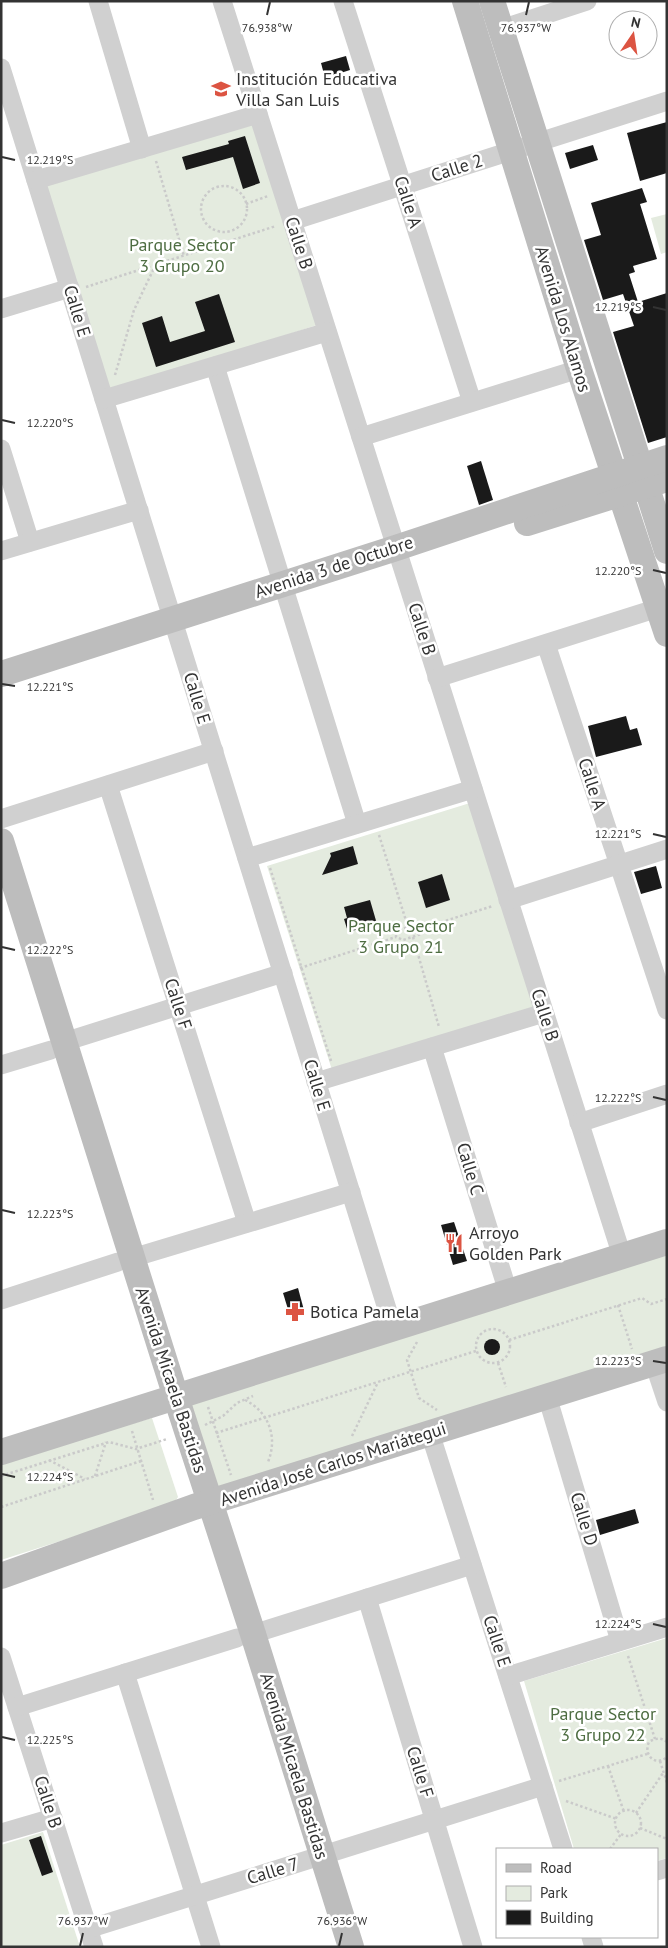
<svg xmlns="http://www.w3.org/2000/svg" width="668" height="1948" viewBox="0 0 668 1948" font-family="'PT Sans',sans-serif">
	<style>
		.green { fill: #e4ebdf }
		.building { fill: #1a1a1a }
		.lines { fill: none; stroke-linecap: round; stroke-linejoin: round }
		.path { stroke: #cacaca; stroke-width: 2.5; stroke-dasharray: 2.5 2.5; stroke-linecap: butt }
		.street { stroke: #d0d0d0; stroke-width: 19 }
		.secondary { stroke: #bdbdbd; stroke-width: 26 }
		.ticks { fill: none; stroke: #333; stroke-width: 2 }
		.labels { text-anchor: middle; stroke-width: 5; stroke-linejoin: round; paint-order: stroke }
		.poi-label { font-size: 18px; fill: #333; stroke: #fff; text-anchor: start }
		.street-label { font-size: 18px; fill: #333; stroke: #fff }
		.park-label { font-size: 18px; fill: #4e6d42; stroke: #fff }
		.ticks-label { font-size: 12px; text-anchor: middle; fill: #333; stroke: #fff; stroke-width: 5; stroke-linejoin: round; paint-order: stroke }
	</style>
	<rect width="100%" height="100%" fill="#fff"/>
	<g class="green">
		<polygon points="252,121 317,325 110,392 44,184"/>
		<polygon points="667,214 667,252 661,254 651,218"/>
		<polygon points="470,803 534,1007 332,1070 267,866"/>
		<polygon points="667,1252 667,1349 219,1492 190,1403"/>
		<polygon points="152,1418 178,1497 173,1505 1,1560 1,1461"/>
		<polygon points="667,1638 667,1858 657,1861 657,1849 574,1849 524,1681"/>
		<polygon points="43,1832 80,1947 1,1947 1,1845"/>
	</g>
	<g class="building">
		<polygon points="346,56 350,70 325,78 321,63"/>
		<polygon points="667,122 667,173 640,181 627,133"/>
		<polygon points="245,136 260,183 243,189 233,157 186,170 182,157 229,144 228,141"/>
		<polygon points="593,145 598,160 570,169 565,153"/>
		<polygon points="642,188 647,202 640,204 657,259 633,266 635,272 629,274 638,302 667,293 667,437 648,443 613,332 634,326 623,294 603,300 584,240 601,235 591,203"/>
		<polygon points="219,294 235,342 156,367 142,323 162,316 170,342 205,331 195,302"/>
		<polygon points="481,461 493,500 479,505 467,466"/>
		<polygon points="626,716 630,730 637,728 642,745 596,757 588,726"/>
		<polygon points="353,846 358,864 322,875 331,856 330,853"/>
		<polygon points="656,866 662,888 641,894 634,872"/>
		<polygon points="442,874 450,900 426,908 418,882"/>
		<polygon points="370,900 377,924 348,932 344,919 347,918 344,907"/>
		<polygon points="454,1222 467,1261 453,1265 441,1225"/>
		<polygon points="298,1288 305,1314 291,1319 283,1293"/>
		<circle cx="492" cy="1347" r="8"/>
		<polygon points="635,1509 639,1523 600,1535 596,1520"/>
		<polygon points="41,1836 53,1872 42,1876 29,1840"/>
	</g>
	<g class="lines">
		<g class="path">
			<polyline points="156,161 184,256"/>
			<circle cx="224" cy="209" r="23"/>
			<polyline points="246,204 268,196"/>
			<polyline points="86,287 276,226"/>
			<polyline points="115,375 134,310 156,264"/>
			<polyline points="379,835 408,927"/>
			<polyline points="270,868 331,1061"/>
			<polygon points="417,924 421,925 423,930 421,934 403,940 396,937 396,931"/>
			<polyline points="422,928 493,906"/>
			<polyline points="413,937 439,1027"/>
			<polyline points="300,968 396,937"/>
			<polyline points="618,1305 632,1349"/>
			<circle cx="493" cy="1346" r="17"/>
			<polyline points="509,1340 642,1298 651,1304 667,1299"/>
			<polyline points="417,1342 407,1360 419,1398 437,1410"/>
			<polyline points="498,1363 506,1387"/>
			<path d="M245 1400C269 1412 278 1437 268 1462"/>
			<polyline points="208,1407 231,1475"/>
			<polyline points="205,1425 223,1416 237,1403 253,1396"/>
			<polyline points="132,1431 153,1500"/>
			<polyline points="216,1433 476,1351"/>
			<polyline points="352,1436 378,1382"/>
			<polyline points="49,1460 85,1479"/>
			<polyline points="1,1476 109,1442 136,1449 167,1439"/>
			<polyline points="95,1476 106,1442"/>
			<polyline points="1,1507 141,1461"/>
			<polyline points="628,1656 655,1739"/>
			<path d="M667 1742C661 1737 655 1738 649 1742 643 1755 655 1767 667 1757"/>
			<polyline points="660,1761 667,1783"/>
			<polyline points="608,1766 624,1812"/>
			<polyline points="559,1781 647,1754"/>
			<polyline points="566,1801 617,1819"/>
			<circle cx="628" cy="1823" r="13"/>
			<polyline points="636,1813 663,1773"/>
			<polyline points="640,1828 667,1839"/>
			<polyline points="610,1849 621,1834"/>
		</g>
		<g class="street">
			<polyline points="98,1 142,149"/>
			<polyline points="222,1 622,1256"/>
			<polyline points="343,1 472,402"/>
			<polyline points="501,29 587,1"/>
			<polyline points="1,68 393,1328"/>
			<polyline points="36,180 258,114"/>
			<polyline points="292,221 667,101"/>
			<polyline points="1,309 70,288"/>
			<polyline points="215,366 357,824"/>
			<polyline points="104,399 327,332"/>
			<polyline points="361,437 579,369"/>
			<polyline points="1,449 30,542"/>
			<polyline points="1,551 139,510"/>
			<polyline points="546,644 667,1010"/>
			<polyline points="437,678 658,608"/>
			<polyline points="108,785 247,1223"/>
			<polyline points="1,819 214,751"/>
			<polyline points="247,858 473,789"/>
			<polyline points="508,900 667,849"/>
			<polyline points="64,1042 283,973"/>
			<polyline points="432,1047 508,1292"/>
			<polyline points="1,1065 51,1050"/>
			<polyline points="316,1082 544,1013"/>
			<polyline points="579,1123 667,1094"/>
			<polyline points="132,1258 351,1192"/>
			<polyline points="1,1300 118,1262"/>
			<polyline points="654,1363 667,1402"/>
			<polyline points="547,1396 620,1641"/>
			<polyline points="430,1433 563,1849"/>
			<polyline points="367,1598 473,1947"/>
			<polyline points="253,1634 472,1565"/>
			<polyline points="1,1657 94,1947"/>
			<polyline points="125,1673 211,1947"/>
			<polyline points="508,1676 667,1627"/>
			<polyline points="17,1707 237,1638"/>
			<polyline points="1,1833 53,1818"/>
			<polyline points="657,1871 667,1868"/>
			<polyline points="88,1929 543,1786"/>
			<polyline points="591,1937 594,1947"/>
		</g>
		<g class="secondary">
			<polyline points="465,1 579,369 667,634"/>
			<polyline points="492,1 667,551"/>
			<polyline points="527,523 667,479"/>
			<polyline points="1,674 396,548 667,458"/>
			<polyline points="1,841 176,1397 253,1634 351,1947"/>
			<polyline points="1,1452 667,1242"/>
			<polyline points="1,1576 194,1507 667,1359"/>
		</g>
	</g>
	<path class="ticks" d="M267 15 270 2M526 15 529 2M2 157 15 160M653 307 666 310M2 420 15 423M653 570 666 573M2 684 15 686M653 834 666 837M2 947 15 950M653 1097 666 1100M2 1210 15 1213M653 1361 666 1363M2 1474 15 1477M653 1624 666 1627M2 1737 15 1740M80 1946 83 1933M339 1946 342 1933"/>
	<defs>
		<g id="school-bare" transform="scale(1.5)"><path d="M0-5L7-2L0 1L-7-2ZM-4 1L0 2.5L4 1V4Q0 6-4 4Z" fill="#dc5442" stroke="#fff" stroke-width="2.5" paint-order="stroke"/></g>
		<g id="restaurant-bare" transform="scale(1.5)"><path d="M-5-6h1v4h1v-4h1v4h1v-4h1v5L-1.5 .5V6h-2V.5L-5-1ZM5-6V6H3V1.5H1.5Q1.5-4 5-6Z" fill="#dc5442" stroke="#fff" stroke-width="2.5" paint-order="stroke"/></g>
		<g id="pharmacy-bare" transform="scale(1.5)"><path d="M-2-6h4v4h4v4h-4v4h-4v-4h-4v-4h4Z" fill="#dc5442" stroke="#fff" stroke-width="2.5" paint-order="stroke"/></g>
	</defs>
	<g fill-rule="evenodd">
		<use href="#school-bare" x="221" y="89"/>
		<use href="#restaurant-bare" x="454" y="1243"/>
		<use href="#pharmacy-bare" x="295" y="1312"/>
	</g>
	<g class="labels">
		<g class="poi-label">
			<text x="236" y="85">Institución Educativa<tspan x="236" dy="21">Villa San Luis</tspan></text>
			<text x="469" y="1239">Arroyo<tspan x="469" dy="21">Golden Park</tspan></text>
			<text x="310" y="1318">Botica Pamela</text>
		</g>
		<g class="street-label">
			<text transform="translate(457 168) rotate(-18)" y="6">Calle 2</text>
			<text transform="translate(408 202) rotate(72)" y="6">Calle A</text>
			<text transform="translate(299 243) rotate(72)" y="6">Calle B</text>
			<text transform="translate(77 311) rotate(73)" y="6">Calle E</text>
			<text transform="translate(563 319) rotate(73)" y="6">Avenida Los Alamos</text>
			<text transform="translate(334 567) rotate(-18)" y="6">Avenida 3 de Octubre</text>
			<text transform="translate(422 629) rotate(72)" y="6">Calle B</text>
			<text transform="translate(197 698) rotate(73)" y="6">Calle E</text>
			<text transform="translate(592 784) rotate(72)" y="6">Calle A</text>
			<text transform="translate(178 1004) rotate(72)" y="6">Calle F</text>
			<text transform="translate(545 1015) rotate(72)" y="6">Calle B</text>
			<text transform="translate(317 1085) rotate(73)" y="6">Calle E</text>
			<text transform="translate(470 1169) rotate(73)" y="6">Calle C</text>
			<text transform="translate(171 1380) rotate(72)" y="6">Avenida Micaela Bastidas</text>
			<text transform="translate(333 1464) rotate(-18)" y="6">Avenida José Carlos Mariátegui</text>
			<text transform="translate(584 1519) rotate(73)" y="6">Calle D</text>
			<text transform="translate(497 1641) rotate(72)" y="6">Calle E</text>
			<text transform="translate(294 1766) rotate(73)" y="6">Avenida Micaela Bastidas</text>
			<text transform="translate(420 1772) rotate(73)" y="6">Calle F</text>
			<text transform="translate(48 1802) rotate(72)" y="6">Calle B</text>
			<text transform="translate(273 1871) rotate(-17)" y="6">Calle 7</text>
		</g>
		<g class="park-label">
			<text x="182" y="251">Parque Sector<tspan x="182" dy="21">3 Grupo 20</tspan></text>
			<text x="401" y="932">Parque Sector<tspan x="401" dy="21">3 Grupo 21</tspan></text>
			<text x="603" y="1720">Parque Sector<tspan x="603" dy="21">3 Grupo 22</tspan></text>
		</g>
	</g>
	<g class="ticks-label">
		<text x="267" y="32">76.938°W</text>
		<text x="526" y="32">76.937°W</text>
		<text x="50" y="164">12.219°S</text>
		<text x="618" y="311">12.219°S</text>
		<text x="50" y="427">12.220°S</text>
		<text x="618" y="575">12.220°S</text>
		<text x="50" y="691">12.221°S</text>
		<text x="618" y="838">12.221°S</text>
		<text x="50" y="954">12.222°S</text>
		<text x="618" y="1102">12.222°S</text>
		<text x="50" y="1218">12.223°S</text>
		<text x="618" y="1365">12.223°S</text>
		<text x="50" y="1481">12.224°S</text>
		<text x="618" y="1628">12.224°S</text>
		<text x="50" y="1744">12.225°S</text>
		<text x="83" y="1925">76.937°W</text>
		<text x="342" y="1925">76.936°W</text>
	</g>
	<rect width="668" height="1948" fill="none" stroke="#333333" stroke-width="5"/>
	<rect x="496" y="1848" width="162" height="90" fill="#ffffff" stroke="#adadad"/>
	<rect x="506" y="1864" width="25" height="8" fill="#bdbdbd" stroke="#adadad"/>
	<text x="540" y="1873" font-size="15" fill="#333333">Road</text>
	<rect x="506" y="1886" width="25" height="15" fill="#e4ebdf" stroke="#adadad"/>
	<text x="540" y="1898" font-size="15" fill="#333333">Park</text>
	<rect x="506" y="1910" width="25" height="15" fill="#1a1a1a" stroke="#adadad"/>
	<text x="540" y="1923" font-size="15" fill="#333333">Building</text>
	<g transform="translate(633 35) rotate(13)"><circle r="24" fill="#ffffff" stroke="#adadad"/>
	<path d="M0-4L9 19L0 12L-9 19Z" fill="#dc5442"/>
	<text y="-8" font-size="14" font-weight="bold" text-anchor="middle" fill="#333333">N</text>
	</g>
</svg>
